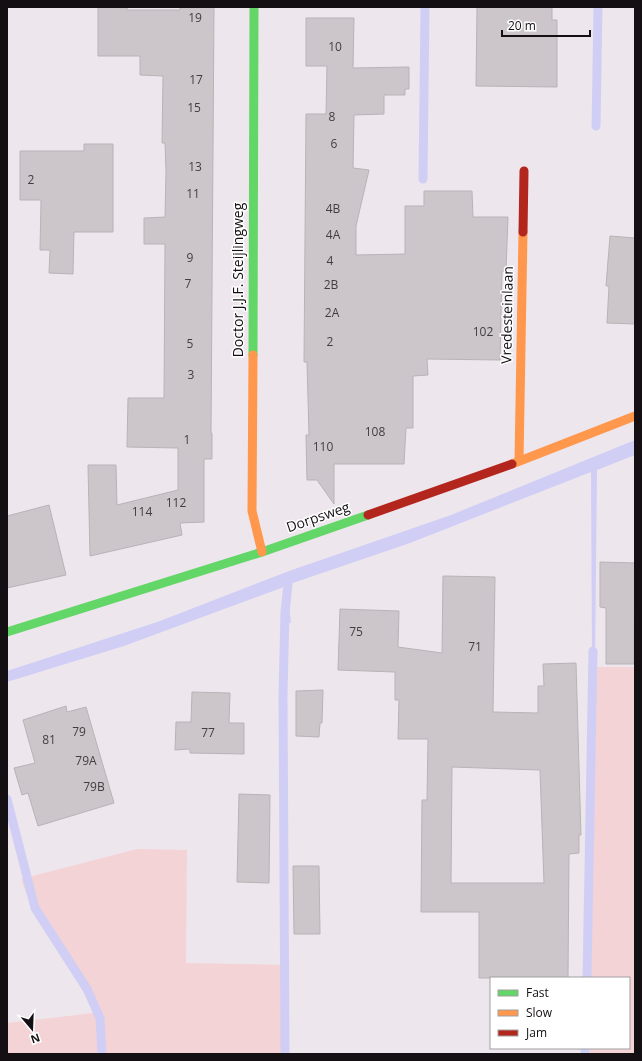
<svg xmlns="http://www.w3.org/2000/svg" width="642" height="1061" viewBox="0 0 642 1061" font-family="'Open Sans',sans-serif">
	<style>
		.green { fill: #f4d3d6 }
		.water { fill: #d1cef5 }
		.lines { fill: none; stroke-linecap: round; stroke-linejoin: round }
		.stream { stroke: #d1cef5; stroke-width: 9 }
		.building { fill: #ccc6ca; stroke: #b9b2b6; fill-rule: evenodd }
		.fast { stroke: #63d668; stroke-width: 9 }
		.slow { stroke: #ff974d; stroke-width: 9 }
		.jam { stroke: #b3261e; stroke-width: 9 }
		.labels { text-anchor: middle; stroke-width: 3; stroke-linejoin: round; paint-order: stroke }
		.number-label { font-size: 12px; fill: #413d40 }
		.street-label { font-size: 14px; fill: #130f12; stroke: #fff }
	</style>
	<rect width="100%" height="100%" fill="#eee6ed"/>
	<g class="green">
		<polygon points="595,667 635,667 635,1054 590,1054 590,1048 629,1048 629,978 591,978"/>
		<polygon points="137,849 187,850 186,963 288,965 287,1054 7,1054 7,1023 94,1013 68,956 27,895 21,879"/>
	</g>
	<polygon class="water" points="635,440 635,455 597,470 595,662 592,662 591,472 410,543 287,585 291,623 287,622 284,587 124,646 7,682 7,671 160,621 289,571 451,515"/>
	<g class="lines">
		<g class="stream">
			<polyline points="596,126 598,7"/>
			<polyline points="423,179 425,7"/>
			<polyline points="7,799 35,908 87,989 100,1018 102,1054"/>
			<polyline points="587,978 593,651"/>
			<polyline points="285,1054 283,696 285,612 288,584"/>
			<polyline points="585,1054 585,1048"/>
		</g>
	</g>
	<g class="building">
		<polygon points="98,7 127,7 127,10 180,10 180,7 214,7 211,433 212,433 212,459 204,459 204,522 180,523 182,535 90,556 88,465 116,465 117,505 178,490 178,448 127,447 128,398 164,398 165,244 144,244 144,218 165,217 166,171 165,143 162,143 163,76 140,75 140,56 98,56"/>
		<polygon points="477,7 552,7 552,20 557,20 557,87 476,86"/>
		<polygon points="306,18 354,18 353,68 409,67 409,89 405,89 405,95 384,95 384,114 354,115 353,168 369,170 356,226 356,255 405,254 405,206 424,206 424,191 472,191 473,217 508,217 506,271 502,271 500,360 427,359 428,375 413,376 413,428 406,428 404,464 334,464 334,504 317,480 307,480 306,435 309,435 307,362 304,362 306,114 326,114 327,66 306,66"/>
		<polygon points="84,144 113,144 113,232 74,232 73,274 49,273 50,250 40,250 41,200 20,200 20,151 84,151"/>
		<polygon points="610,236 635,238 635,324 607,323 609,286 606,286"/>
		<polygon points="49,505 66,575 7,588 7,516"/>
		<polygon points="600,562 635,563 634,664 606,664 606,608 600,607"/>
		<path d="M443 576 495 577 493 712 538 713V686H544L543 664 576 663 581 835H579V853L569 854 568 978H479V912H421L422 800H427L428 739H398L399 700H395V672L338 670 340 609 399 611 398 647 442 653ZM452 767 540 770 544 883H451Z"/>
		<polygon points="323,690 322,723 320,723 319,737 296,736 296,691"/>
		<polygon points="192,692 230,693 229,723 244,723 244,754 190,753 190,749 175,750 176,722 191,722"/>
		<polygon points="66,706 67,712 86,707 114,803 38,826 28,793 22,795 14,768 35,763 23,720"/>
		<polygon points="239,794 270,795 269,883 237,882"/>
		<polygon points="293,866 319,866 320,934 294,934"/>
	</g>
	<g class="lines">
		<g class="fast">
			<polyline points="253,355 254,7"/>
			<polyline points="7,632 262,552 368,515"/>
		</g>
		<g class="slow">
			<polyline points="253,355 252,511 262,552"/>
			<polyline points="519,461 523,232"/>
			<polyline points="512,464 635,416"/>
		</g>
		<g class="jam">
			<polyline points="523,232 524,171"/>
			<polyline points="368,515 512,464"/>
		</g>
	</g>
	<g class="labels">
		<g class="number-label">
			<text x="195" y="22">19</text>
			<text x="335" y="51">10</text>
			<text x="196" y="84">17</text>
			<text x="194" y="112">15</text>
			<text x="332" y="121">8</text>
			<text x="334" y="148">6</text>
			<text x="195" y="171">13</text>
			<text x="31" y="184">2</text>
			<text x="193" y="198">11</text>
			<text x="333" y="213">4B</text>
			<text x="333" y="239">4A</text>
			<text x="190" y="262">9</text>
			<text x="330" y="265">4</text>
			<text x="188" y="288">7</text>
			<text x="331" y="289">2B</text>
			<text x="332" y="317">2A</text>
			<text x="483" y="336">102</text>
			<text x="330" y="346">2</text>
			<text x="190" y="348">5</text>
			<text x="191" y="379">3</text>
			<text x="375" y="436">108</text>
			<text x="187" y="444">1</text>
			<text x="323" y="451">110</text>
			<text x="176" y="507">112</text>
			<text x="142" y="516">114</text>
			<text x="356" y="636">75</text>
			<text x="475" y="651">71</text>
			<text x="79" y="736">79</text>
			<text x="208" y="737">77</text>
			<text x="49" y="744">81</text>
			<text x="86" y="765">79A</text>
			<text x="94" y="791">79B</text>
		</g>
		<g class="street-label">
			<text transform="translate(238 280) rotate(-90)" y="5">Doctor J.J.F. Steijlingweg</text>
			<text transform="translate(507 315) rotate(-89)" y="5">Vredesteinlaan</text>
			<text transform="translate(318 517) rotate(-19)" y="5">Dorpsweg</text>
		</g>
	</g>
	<rect width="642" height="1061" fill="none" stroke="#130f12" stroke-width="16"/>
	<rect x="490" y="977" width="140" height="72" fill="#ffffff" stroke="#a19fa0"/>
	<rect x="498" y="990" width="20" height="6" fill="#63d668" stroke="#a19fa0"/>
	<text x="526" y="997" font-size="12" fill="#130f12">Fast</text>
	<rect x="498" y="1010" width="20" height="6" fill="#ff974d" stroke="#a19fa0"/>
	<text x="526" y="1017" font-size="12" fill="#130f12">Slow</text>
	<rect x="498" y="1030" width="20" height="6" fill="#b3261e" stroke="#a19fa0"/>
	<text x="526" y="1037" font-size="12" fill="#130f12">Jam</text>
	<g transform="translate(32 1029) rotate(161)" stroke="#ffffff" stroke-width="3" paint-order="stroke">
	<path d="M0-3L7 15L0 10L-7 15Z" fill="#130f12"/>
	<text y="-6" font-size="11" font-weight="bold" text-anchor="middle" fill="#130f12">N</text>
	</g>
	<path d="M502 30v6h88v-6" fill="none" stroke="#130f12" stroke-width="2"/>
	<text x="508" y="30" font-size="12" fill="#130f12" stroke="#ffffff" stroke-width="3" paint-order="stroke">20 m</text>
</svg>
